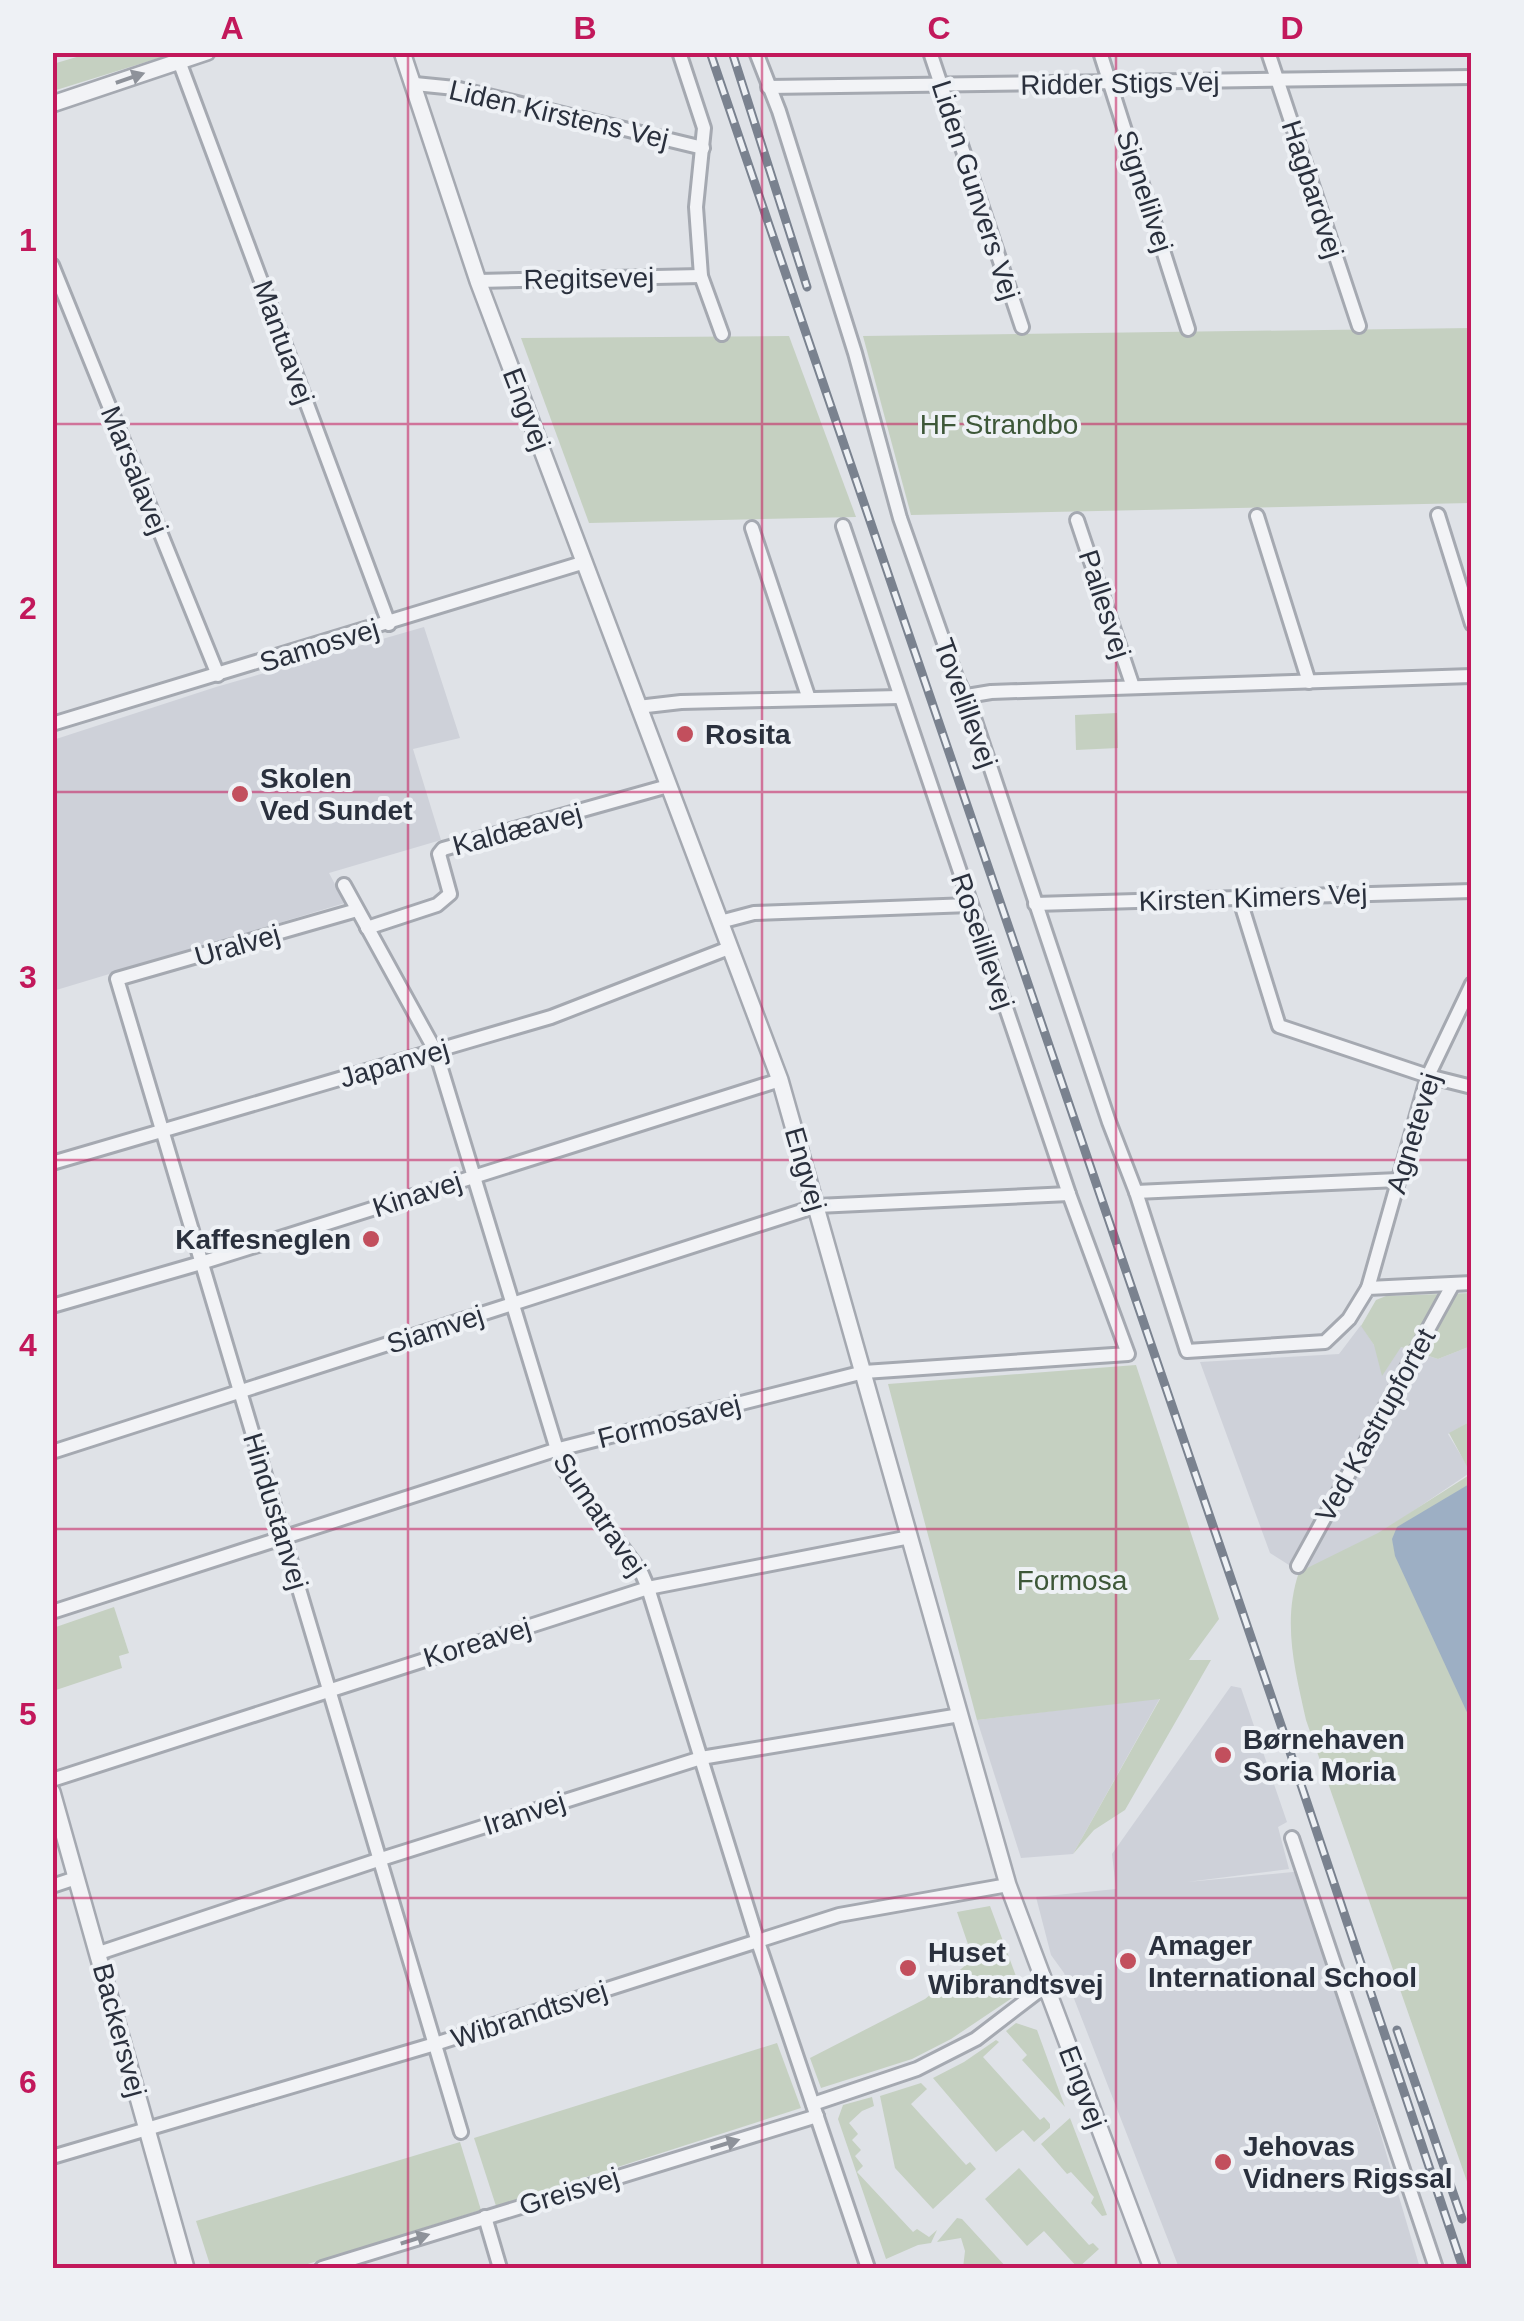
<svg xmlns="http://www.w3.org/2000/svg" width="1524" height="2321" viewBox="0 0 1524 2321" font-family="Arial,sans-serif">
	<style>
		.built { fill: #ced1d9 }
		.green { fill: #c5d0c1 }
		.water { fill: #9dafc4 }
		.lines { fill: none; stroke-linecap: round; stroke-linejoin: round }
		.minor-casing { stroke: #a5a9b1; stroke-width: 18 }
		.tertiary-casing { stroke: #a5a9b1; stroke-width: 20 }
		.minor { stroke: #f2f3f6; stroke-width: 12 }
		.tertiary { stroke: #f2f3f6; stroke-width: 15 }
		.rail-casing { stroke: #7a828f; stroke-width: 9 }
		.rail { stroke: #eef1f5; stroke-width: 5; stroke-dasharray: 15; stroke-linecap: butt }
		.oneway { fill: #8e929a }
		.grid { fill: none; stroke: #c2185b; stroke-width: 2.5; stroke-opacity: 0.55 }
		.poi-dot { fill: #c24f5d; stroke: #eef1f5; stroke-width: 4 }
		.labels { text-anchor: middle; stroke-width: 8; stroke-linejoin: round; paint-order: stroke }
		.street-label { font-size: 28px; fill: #2a303d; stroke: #eef1f5 }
		.park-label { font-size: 28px; fill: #3d5738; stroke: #eef1f5 }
		.poi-label { font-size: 28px; font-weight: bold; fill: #2a303d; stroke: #eef1f5; text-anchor: start }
		.neatline { fill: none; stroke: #c2185b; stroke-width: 4 }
		.grid-label { font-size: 32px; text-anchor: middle; font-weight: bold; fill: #c2185b }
	</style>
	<rect width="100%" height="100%" fill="#dfe2e7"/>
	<g class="built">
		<polygon points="424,627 460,738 413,749 441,840 329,873 345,903 53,991 53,740 216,687"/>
		<polygon points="1361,1325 1374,1345 1401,1347 1438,1359 1471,1346 1471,1421 1448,1434 1471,1472 1379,1534 1300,1572 1270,1553 1200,1362 1339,1354"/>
		<polygon points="1231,1686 1241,1688 1287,1822 1278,1827 1289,1869 1187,1882 1303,1871 1420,2268 1179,2268 1064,1973 1051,1955 1036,1897 1116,1889 1112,1854"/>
		<polygon points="1160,1698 1073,1854 1021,1858 977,1720"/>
	</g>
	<g class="green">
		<polygon points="90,53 90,52 175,53 53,91 53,64"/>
		<polygon points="1471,328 1471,503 911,515 863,336"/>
		<polygon points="789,336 856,517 589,523 521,338"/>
		<polygon points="1117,713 1118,748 1076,750 1075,715"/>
		<polygon points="1471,1293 1471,1346 1438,1359 1401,1347 1382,1376 1374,1345 1361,1326 1376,1300 1386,1296"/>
		<polygon points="1136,1365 1219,1619 1189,1660 1211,1660 1125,1810 1094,1830 1073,1854 1160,1699 977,1720 888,1384"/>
		<path d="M1471 1421V2193L1306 1720C1295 1670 1282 1622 1299 1572L1378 1533 1471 1474 1449 1433Z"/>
		<polygon points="114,1607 129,1653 119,1656 122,1668 53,1691 53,1628"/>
		<polygon points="990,1906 1020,1987 1018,1994 951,2039 912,2059 821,2088 810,2058 925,1999 973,1959 957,1912"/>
		<polygon points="1016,2023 1037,2030 1065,2107 1022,2060 1027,2055 1006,2031"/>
		<polygon points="996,2040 999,2042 983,2057 1040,2120 1044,2117 1050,2124 1050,2128 1034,2142 1023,2130 996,2152 933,2078 964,2062"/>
		<polygon points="777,2043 801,2108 496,2206 474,2138"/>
		<polygon points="921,2083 927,2089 911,2104 966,2165 970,2162 976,2169 933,2209 895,2168 880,2096"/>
		<polygon points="872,2097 874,2106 862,2111 849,2123 858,2134 852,2140 861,2150 855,2156 863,2166 857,2172 913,2232 917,2229 929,2237 937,2230 931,2243 918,2245 886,2259 838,2119 843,2105"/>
		<polygon points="1070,2118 1107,2215 1102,2216 1091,2203 1094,2197 1071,2172 1067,2174 1041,2144"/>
		<polygon points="460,2142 481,2210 295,2268 211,2268 196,2221"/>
		<polygon points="1019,2168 1089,2245 1093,2243 1099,2249 1078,2268 1044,2231 1027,2246 985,2199"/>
		<polygon points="957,2218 962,2219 1007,2268 963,2268 965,2251 961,2238 937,2242"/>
	</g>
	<polygon class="water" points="1471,1483 1471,1721 1395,1556 1392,1539 1397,1527"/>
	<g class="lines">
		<g class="minor-casing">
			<g id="minor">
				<polyline points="679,52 704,128 696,207 701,276 722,334"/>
				<polyline points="756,52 779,111 855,353 900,518 956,677 971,709 1109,1122 1136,1192 1187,1351 1325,1342 1349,1319 1368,1288 1472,1283"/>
				<polyline points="930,52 1022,327"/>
				<polyline points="1100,52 1188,329"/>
				<polyline points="1268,52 1359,326"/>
				<polyline points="179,61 389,624"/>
				<polyline points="415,84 455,88 703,148"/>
				<polyline points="768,87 1472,77"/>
				<polyline points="52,265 218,675"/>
				<polyline points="478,281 701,276"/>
				<polyline points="1438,515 1472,624"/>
				<polyline points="1257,516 1309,682"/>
				<polyline points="1077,520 1133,687"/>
				<polyline points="752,528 809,699"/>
				<polyline points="967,696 991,692 1472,676"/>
				<polyline points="638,707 681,702 899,697"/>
				<polyline points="52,724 585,562"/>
				<polyline points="344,885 436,1052 562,1466 642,1574 648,1588 758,1942 868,2268"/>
				<polyline points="1239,897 1279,1026 1428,1076 1472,1087"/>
				<polyline points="1035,904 1472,891"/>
				<polyline points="357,910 117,979 461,2132"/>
				<polyline points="720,922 754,913 970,905"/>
				<polyline points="367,928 437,905 450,894 439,854 443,849 668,786"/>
				<polyline points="52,1163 551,1017 729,948"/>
				<polyline points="1136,1192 1398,1180"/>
				<polyline points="1368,1288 1428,1076 1472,984"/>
				<polyline points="52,1306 201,1263 780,1080"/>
				<polyline points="52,1452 817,1206 1069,1194"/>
				<polyline points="1298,1566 1453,1284"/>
				<polyline points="52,1612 555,1450 864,1372 1128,1354 1069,1194 843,526"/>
				<polyline points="52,1780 648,1588 910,1537"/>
				<polyline points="1292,1838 1436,2268"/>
				<polyline points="52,1886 76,1878"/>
				<polyline points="99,1953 378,1860 701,1758 960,1715"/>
				<polyline points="813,2104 917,2069 976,2039 1045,1986"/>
				<polyline points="52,2157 435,2044 839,1915 1008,1885"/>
				<polyline points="485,2217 500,2268"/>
				<polyline points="322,2268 817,2116"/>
			</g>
		</g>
		<g class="tertiary-casing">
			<g id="tertiary">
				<polyline points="402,52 478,281 780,1080 1008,1885 1152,2268"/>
				<polyline points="52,104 207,52"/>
				<polyline points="52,1792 186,2268"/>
			</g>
		</g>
		<use href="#minor" class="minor"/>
		<use href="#tertiary" class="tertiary"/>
		<g class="rail-casing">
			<g id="rail">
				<polyline points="710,52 1282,1728 1463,2268"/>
				<polyline points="732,52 807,287"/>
				<polyline points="1397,2030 1462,2219"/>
			</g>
		</g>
		<use href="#rail" class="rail"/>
	</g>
	<defs><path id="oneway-solid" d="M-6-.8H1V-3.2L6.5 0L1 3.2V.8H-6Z" transform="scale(2.5)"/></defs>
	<g class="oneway">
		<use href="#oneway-solid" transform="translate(130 78) rotate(-19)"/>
		<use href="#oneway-solid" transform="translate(725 2144) rotate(-17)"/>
		<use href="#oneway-solid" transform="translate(415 2239) rotate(-18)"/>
	</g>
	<path class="grid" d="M408 52V2268M762 52V2268M1116 52V2268M52 424H1472M52 792H1472M52 1160H1472M52 1529H1472M52 1898H1472"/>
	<g class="poi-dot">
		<circle cx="685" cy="734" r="10"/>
		<circle cx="240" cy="794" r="10"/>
		<circle cx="371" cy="1239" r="10"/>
		<circle cx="1223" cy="1755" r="10"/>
		<circle cx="1128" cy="1961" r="10"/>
		<circle cx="908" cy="1968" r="10"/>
		<circle cx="1223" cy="2162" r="10"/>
	</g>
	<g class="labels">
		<g class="street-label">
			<text transform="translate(1120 83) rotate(-1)" y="10">Ridder Stigs Vej</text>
			<text transform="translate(559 114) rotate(13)" y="10">Liden Kirstens Vej</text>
			<text transform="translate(1313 189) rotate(72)" y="10">Hagbardvej</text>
			<text transform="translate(976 190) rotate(72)" y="10">Liden Gunvers Vej</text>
			<text transform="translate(1145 191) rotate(72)" y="10">Signelilvej</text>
			<text transform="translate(589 278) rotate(-1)" y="10">Regitsevej</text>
			<text transform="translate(284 342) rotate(70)" y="10">Mantuavej</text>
			<text transform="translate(527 409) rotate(69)" y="10">Engvej</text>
			<text transform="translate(135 470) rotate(68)" y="10">Marsalavej</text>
			<text transform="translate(1105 604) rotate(72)" y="10">Pallesvej</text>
			<text transform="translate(319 645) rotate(-17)" y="10">Samosvej</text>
			<text transform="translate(966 703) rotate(70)" y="10">Tovelillevej</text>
			<text transform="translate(517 829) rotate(-15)" y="10">Kaldæavej</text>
			<text transform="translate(1253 897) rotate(-2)" y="10">Kirsten Kimers Vej</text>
			<text transform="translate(983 941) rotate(71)" y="10">Roselillevej</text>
			<text transform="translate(237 945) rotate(-16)" y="10">Uralvej</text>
			<text transform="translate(394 1063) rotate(-16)" y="10">Japanvej</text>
			<text transform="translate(1413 1133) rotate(-73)" y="10">Agnetevej</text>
			<text transform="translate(806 1169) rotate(74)" y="10">Engvej</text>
			<text transform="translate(417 1194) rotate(-18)" y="10">Kinavej</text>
			<text transform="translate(435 1329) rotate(-18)" y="10">Siamvej</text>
			<text transform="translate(669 1421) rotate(-14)" y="10">Formosavej</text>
			<text transform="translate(1375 1425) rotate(-61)" y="10">Ved Kastrupfortet</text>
			<text transform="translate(276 1511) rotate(73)" y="10">Hindustanvej</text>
			<text transform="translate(600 1514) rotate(56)" y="10">Sumatravej</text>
			<text transform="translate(477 1642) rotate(-17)" y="10">Koreavej</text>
			<text transform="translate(524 1813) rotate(-18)" y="10">Iranvej</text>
			<text transform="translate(529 2014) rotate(-18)" y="10">Wibrandtsvej</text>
			<text transform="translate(120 2030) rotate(75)" y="10">Backersvej</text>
			<text transform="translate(1083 2087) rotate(69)" y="10">Engvej</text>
			<text transform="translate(569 2191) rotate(-17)" y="10">Greisvej</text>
		</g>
		<g class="park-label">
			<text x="999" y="434">HF Strandbo</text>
			<text x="1072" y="1590">Formosa</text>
		</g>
		<g class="poi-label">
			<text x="705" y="744">Rosita</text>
			<text x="260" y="788">Skolen<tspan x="260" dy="32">Ved Sundet</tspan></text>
			<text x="351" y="1249" text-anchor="end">Kaffesneglen</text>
			<text x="1243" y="1749">Børnehaven<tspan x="1243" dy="32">Soria Moria</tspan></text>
			<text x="1148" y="1955">Amager<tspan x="1148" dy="32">International School</tspan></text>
			<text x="928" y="1962">Huset<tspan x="928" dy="32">Wibrandtsvej</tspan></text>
			<text x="1243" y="2156">Jehovas<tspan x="1243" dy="32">Vidners Rigssal</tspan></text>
		</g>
	</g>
	<rect width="1524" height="2321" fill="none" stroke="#eef1f5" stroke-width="110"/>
	<rect x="55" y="55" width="1414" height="2211" class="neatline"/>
	<g class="grid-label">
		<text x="232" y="39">A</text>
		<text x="585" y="39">B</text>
		<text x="939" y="39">C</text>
		<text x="1292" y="39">D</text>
		<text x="28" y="251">1</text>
		<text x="28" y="619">2</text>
		<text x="28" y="988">3</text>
		<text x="28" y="1356">4</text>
		<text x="28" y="1725">5</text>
		<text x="28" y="2093">6</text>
	</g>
</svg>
